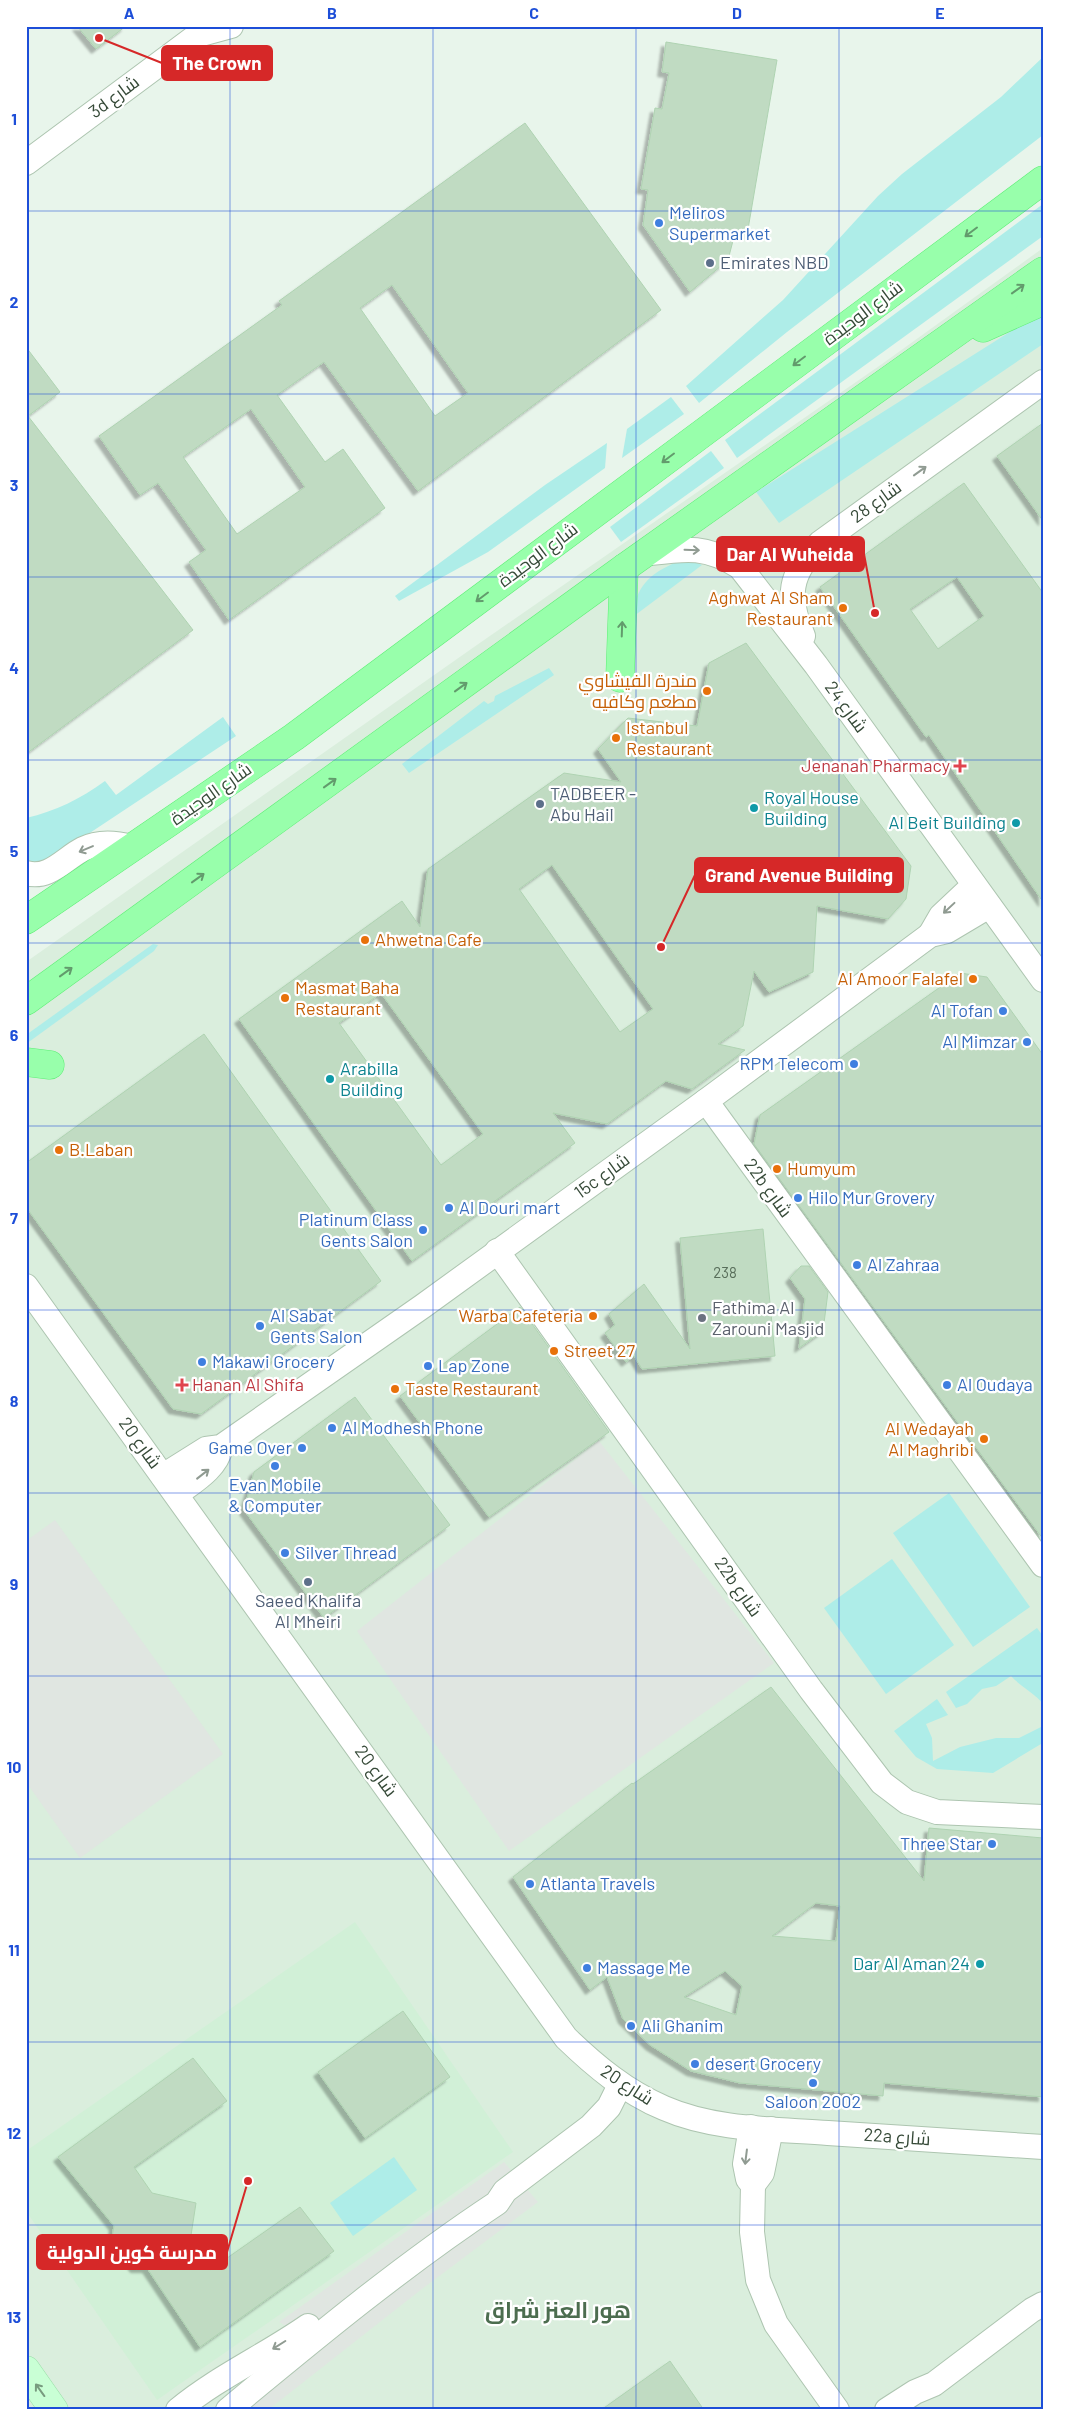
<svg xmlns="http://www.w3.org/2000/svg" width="1069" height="2436" viewBox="0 0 1069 2436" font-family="Barlow,Cairo,sans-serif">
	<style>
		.residential { fill: #daeedd }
		.education { fill: #d1f0d7 }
		.green { fill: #aeede8 }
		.parking { fill: #e0e6e1 }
		.building { fill: #c0dbc2; stroke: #afd3b2; fill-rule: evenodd; filter: url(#shadow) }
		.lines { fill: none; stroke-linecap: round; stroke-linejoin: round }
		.street-casing { stroke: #adc5b0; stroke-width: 26 }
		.secondary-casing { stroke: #99dfa7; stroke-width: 29 }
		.primary-casing { stroke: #5eee76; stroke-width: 29 }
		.street { stroke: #fff; stroke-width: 24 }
		.secondary { stroke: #c9ffd5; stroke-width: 28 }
		.primary { stroke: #98ffab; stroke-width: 28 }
		.oneway { stroke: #629b6c }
		.oneway2 { stroke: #909b92 }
		.oneway3 { stroke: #789b7f }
		.grid { fill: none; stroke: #1d4ed8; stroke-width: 1; stroke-opacity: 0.55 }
		.shop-dot { fill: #3f7fe0; stroke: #fff; stroke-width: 2 }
		.service-dot { fill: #5c6f8a; stroke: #fff; stroke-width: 2 }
		.food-dot { fill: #e8710a; stroke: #fff; stroke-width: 2 }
		.health-dot { fill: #e0444e; stroke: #fff; stroke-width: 2 }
		.culture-dot { fill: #0f9aa8; stroke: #fff; stroke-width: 2 }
		.worship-dot { fill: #6b7280; stroke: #fff; stroke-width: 2 }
		.labels { text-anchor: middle; stroke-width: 4.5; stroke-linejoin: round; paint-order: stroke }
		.number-label { font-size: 15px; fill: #586e5a }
		.street-label { font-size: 18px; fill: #364a38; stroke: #fff }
		.shop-label { font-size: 18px; fill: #366cbe; stroke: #fff; text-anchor: start }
		.service-label { font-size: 18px; fill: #4e5e75; stroke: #fff; text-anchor: start }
		.food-label { font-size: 18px; fill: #c56008; stroke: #fff; text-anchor: start }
		.health-label { font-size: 18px; fill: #be3a42; stroke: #fff; text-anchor: end }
		.culture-label { font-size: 18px; fill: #0d838f; stroke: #fff; text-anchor: start }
		.worship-label { font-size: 18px; fill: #5b616d; stroke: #fff; text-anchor: start }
		.district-label { font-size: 22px; font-weight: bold; fill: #4c6d4f; stroke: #fff }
		.leader { fill: none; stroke: #d62828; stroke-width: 2 }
		.callout-dot { fill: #d62828; stroke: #fff; stroke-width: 2 }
		.callout { fill: #d62828; stroke: #d62828; stroke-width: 2 }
		.callout-label { font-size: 19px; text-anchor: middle; font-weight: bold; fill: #fff }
		.neatline { fill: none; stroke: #1d4ed8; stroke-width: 2 }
		.grid-label { font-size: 16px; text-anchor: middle; font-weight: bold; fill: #1d4ed8 }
	</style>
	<defs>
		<filter id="shadow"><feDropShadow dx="-4.5" dy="4.5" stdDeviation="1" flood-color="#0004"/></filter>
	</defs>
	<rect width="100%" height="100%" fill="#e8f5eb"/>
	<polygon class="residential" points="1043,248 1043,2410 26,2410 26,962 474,647 882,364"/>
	<polygon class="education" points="355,1922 513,2152 157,2400 26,2211 26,2151"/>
	<g class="green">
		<polygon points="1043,57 1043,135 787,332 699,403 686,386 783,300 878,196 902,174 1001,97"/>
		<polygon points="1043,204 1043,236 737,458 725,440"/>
		<polygon points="1043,311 1043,344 779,523 756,492"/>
		<polygon points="671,397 684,414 622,458 627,429"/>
		<polygon points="607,443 605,468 488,552 399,601 395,596 545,485"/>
		<polygon points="711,451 724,468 621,542 610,527"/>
		<path d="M679 561 695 562 702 565 630 619C638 586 646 575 679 561Z"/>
		<polygon points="549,668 554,675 409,773 402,764 484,701 488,704 494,701 495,696"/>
		<path d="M223 717 236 736 46 862 26 866V818C56 811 80 799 105 781L116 795Z"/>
		<polygon points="153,944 158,945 154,951 26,1044 26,1035"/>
		<polygon points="949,1493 1030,1607 973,1647 893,1533"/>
		<polygon points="892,1559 954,1645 886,1694 824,1608"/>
		<path d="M1037 1628 1043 1636V1704C1035 1693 1021 1687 1011 1676L996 1686 982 1689 967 1704 956 1708 946 1692Z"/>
		<polygon points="937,1699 948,1715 926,1724 932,1738 933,1761 960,1747 996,1738 1019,1738 1043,1726 1043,1746 1041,1744 993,1773 937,1769 916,1757 894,1731"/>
		<polygon points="394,2157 417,2190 353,2236 330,2203"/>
	</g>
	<g class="parking">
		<polygon points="599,1441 774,1663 509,1851 357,1631"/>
		<polygon points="55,1520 223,1754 80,1858 26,1782 26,1541"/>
		<polygon points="504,2162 538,2202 418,2292 268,2410 238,2410 297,2332 279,2322"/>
	</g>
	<g class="building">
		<polygon points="77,26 126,26 96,49"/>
		<polygon points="666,42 777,60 747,235 735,233 728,260 690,292 643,225 648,190 641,189 655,108 662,109 669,73 662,72"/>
		<path d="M525 123 661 310 418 491 324 362 277 395 325 462 343 449 385 508 229 620 189 562 206 550 158 483 140 495 99 436 282 305 279 301ZM392 285 468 393 435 416 360 308ZM251 409 305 487 237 534 183 457Z"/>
		<polygon points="26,347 60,392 28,416 193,630 26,754"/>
		<polygon points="1043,423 1043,521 997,456"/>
		<path d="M964 483 1043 593V902L929 735 926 737 820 587ZM957 577 984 616 938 649 910 609Z"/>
		<path d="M746 643 911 866 906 899 888 919 817 906 813 972 769 992 754 971 743 1026 718 1044 745 1050 692 1089 666 1081 607 1124 553 1113 575 1143 412 1261 239 1019 402 901 420 927 428 869 564 773 621 782 598 749 628 718 697 726 709 663ZM552 865 653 1009 620 1032 519 889ZM381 993 483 1134 441 1165 339 1023Z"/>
		<polygon points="960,973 987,977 1043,1055 1043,1539 754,1144 760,1115"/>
		<polygon points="204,1034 381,1281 201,1414 173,1409 26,1207 26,1163"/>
		<polygon points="763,1229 775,1356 642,1369 634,1356 626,1362 605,1333 615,1325 609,1314 644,1284 690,1349 680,1238"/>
		<polygon points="801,1266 809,1266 828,1292 823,1331 799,1348 805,1299 790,1278"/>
		<polygon points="520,1307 609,1432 489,1517 400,1396"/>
		<polygon points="355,1397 450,1525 324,1618 244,1510 254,1472"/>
		<path d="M771 1687 924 1881 929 1828 1043 1838V2097L884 2083 883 2096 740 2083 691 2071 650 2045 623 2019 607 1977 590 1990 513 1877 632 1783 633 1784ZM816 1903 840 1906 836 1941 772 1936ZM725 1971 742 1986 736 2015 684 1997Z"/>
		<polygon points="403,2011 450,2077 365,2138 318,2072"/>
		<polygon points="193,2058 227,2101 134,2167 152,2193 196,2203 190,2242 210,2270 300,2207 334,2251 200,2347 147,2268 135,2268 112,2237 114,2226 58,2157"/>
		<polygon points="670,2361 704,2410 601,2410"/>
	</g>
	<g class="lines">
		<g class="street-casing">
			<g id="street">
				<polyline points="26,163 198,35 231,26"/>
				<path d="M644 554C683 549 705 544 740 567L816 665 1043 980"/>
				<path d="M803 636C786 597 789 573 820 543L1043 382"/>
				<path d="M26 873C49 880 65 858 83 849 99 841 116 843 133 847"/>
				<polyline points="930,935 941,916 974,885"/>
				<polyline points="706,1101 1043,1565"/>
				<polyline points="497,1251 811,1690 882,1783 907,1802 937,1812 1043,1817"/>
				<path d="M26 1286 566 2038C595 2066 626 2092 664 2108 714 2130 774 2129 828 2133 899 2137 971 2142 1043 2147"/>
				<polyline points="163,1476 206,1449 221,1447 423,1306 706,1101 930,935 947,931 989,906"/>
				<path d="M177 1494C194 1481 216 1469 221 1447"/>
				<polyline points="751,2127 745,2164 748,2179 753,2185 752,2232 758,2280 776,2324 837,2410"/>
				<polyline points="753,2185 762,2173 771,2129"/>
				<path d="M178 2410C218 2377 265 2356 308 2326"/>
				<path d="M228 2410C315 2338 403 2265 497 2203L505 2191 591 2126 609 2107 620 2085"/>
				<polyline points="887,2410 915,2392 934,2384 1032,2310 1043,2304"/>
			</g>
		</g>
		<g class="secondary-casing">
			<polyline id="secondary" points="26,2370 54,2410"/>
		</g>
		<g class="primary-casing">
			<g id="primary">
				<polyline points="983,328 1043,301"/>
				<polyline points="620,678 624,568"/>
				<polyline points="26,920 294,737 1043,180"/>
				<polyline points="26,1001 624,568 1043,271"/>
				<polyline points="26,1062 50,1065"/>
			</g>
		</g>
		<use href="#street" class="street"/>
		<use href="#secondary" class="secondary"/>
		<use href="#primary" class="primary"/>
	</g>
	<defs><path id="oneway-shaft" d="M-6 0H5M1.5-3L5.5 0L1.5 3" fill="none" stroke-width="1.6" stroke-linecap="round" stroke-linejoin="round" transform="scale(1.25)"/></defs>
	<g class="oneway">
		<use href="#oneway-shaft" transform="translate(971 232) rotate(143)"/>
		<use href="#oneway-shaft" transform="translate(1018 289) rotate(-36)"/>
		<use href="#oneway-shaft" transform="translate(799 361) rotate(143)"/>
		<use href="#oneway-shaft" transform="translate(668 458) rotate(143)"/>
		<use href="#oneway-shaft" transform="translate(482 597) rotate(143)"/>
		<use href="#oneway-shaft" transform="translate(622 629) rotate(-88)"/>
		<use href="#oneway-shaft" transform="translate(461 687) rotate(-36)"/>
		<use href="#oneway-shaft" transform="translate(330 783) rotate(-36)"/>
		<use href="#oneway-shaft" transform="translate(198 878) rotate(-36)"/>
		<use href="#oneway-shaft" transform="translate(66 972) rotate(-36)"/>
	</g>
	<g class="oneway2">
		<use href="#oneway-shaft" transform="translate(920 471) rotate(-36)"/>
		<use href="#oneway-shaft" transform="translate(692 550) rotate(2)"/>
		<use href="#oneway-shaft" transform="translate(86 849) rotate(157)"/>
		<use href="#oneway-shaft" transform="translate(949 908) rotate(137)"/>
		<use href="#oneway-shaft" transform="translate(203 1474) rotate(-38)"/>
		<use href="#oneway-shaft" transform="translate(746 2157) rotate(97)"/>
		<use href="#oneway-shaft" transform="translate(279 2345) rotate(148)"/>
	</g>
	<use class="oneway3" href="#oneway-shaft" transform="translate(40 2390) rotate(-126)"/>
	<path class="grid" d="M230 26V2410M433 26V2410M636 26V2410M839 26V2410M26 211H1043M26 394H1043M26 577H1043M26 760H1043M26 943H1043M26 1126H1043M26 1310H1043M26 1493H1043M26 1676H1043M26 1859H1043M26 2042H1043M26 2225H1043"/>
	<g class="shop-dot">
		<circle cx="659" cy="223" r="5"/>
		<circle cx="1003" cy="1011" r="5"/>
		<circle cx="1027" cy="1042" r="5"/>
		<circle cx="854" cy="1064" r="5"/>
		<circle cx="798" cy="1198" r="5"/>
		<circle cx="449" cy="1208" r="5"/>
		<circle cx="423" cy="1230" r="5"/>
		<circle cx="857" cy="1265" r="5"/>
		<circle cx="260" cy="1326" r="5"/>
		<circle cx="202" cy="1362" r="5"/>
		<circle cx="428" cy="1366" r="5"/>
		<circle cx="947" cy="1385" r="5"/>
		<circle cx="332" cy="1428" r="5"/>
		<circle cx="302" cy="1448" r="5"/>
		<circle cx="275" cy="1466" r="5"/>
		<circle cx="285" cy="1553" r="5"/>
		<circle cx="992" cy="1844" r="5"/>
		<circle cx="530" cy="1884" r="5"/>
		<circle cx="587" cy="1968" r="5"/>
		<circle cx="631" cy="2026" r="5"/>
		<circle cx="695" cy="2064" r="5"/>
		<circle cx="813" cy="2083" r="5"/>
	</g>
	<g class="service-dot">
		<circle cx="710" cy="263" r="5"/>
		<circle cx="540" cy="804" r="5"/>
		<circle cx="308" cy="1582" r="5"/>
	</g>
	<g class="food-dot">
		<circle cx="843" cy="608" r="5"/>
		<circle cx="707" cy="691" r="5"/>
		<circle cx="616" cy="738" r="5"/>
		<circle cx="365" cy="940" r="5"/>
		<circle cx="973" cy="979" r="5"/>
		<circle cx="285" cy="998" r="5"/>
		<circle cx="59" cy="1150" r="5"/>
		<circle cx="777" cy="1169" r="5"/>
		<circle cx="593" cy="1316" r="5"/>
		<circle cx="554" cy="1351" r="5"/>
		<circle cx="395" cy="1389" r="5"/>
		<circle cx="984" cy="1439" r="5"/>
	</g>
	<g class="health-dot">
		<path d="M957.5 758.5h5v5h5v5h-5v5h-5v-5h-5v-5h5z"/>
		<path d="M179.5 1377.5h5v5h5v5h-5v5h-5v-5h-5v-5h5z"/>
	</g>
	<g class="culture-dot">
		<circle cx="754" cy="808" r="5"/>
		<circle cx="1016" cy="823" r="5"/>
		<circle cx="330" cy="1079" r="5"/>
		<circle cx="980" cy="1964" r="5"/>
	</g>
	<circle class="worship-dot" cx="702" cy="1318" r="5"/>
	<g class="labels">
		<g class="number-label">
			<text x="725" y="1278">238</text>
		</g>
		<g class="street-label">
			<text transform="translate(114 97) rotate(-37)" y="6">3d شارع</text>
			<text transform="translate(863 313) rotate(-37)" y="6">شارع الوحيدة</text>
			<text transform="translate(876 502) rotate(-36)" y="6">شارع 28</text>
			<text transform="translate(538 555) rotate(-37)" y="6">شارع الوحيدة</text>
			<text transform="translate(846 707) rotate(54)" y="6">شارع 24</text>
			<text transform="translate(211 794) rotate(-35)" y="6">شارع الوحيدة</text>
			<text transform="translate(602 1176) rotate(-36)" y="6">15c شارع</text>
			<text transform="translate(768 1188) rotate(54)" y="6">22b شارع</text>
			<text transform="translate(140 1443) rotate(54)" y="6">شارع 20</text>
			<text transform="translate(738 1587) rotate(55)" y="6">22b شارع</text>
			<text transform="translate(376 1771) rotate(54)" y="6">شارع 20</text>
			<text transform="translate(627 2085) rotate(33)" y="6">شارع 20</text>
			<text transform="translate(897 2137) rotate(4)" y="6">22a شارع</text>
		</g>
		<g class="shop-label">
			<text x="669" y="219">Meliros<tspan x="669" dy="21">Supermarket</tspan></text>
			<text x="993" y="1017" text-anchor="end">Al Tofan</text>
			<text x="1017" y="1048" text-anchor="end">Al Mimzar</text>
			<text x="844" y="1070" text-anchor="end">RPM Telecom</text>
			<text x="808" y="1204">Hilo Mur Grovery</text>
			<text x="459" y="1214">Al Douri mart</text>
			<text x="413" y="1226" text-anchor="end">Platinum Class<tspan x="413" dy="21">Gents Salon</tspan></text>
			<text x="867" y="1271">Al Zahraa</text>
			<text x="270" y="1322">Al Sabat<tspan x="270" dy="21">Gents Salon</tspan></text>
			<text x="212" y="1368">Makawi Grocery</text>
			<text x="438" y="1372">Lap Zone</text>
			<text x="957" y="1391">Al Oudaya</text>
			<text x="342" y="1434">Al Modhesh Phone</text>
			<text x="292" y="1454" text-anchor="end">Game Over</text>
			<text x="275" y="1491" text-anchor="middle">Evan Mobile<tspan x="275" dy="21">&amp; Computer</tspan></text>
			<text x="295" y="1559">Silver Thread</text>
			<text x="982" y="1850" text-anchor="end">Three Star</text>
			<text x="540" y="1890">Atlanta Travels</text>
			<text x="597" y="1974">Massage Me</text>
			<text x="641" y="2032">Ali Ghanim</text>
			<text x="705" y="2070">desert Grocery</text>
			<text x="813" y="2108" text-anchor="middle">Saloon 2002</text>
		</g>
		<g class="service-label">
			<text x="720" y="269">Emirates NBD</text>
			<text x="550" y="800">TADBEER -<tspan x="550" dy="21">Abu Hail</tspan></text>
			<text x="308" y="1607" text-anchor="middle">Saeed Khalifa<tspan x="308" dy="21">Al Mheiri</tspan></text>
		</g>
		<g class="food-label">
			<text x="833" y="604" text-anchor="end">Aghwat Al Sham<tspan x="833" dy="21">Restaurant</tspan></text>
			<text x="697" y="687" text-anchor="end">مندرة الفيشاوي<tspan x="697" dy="21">مطعم وكافيه</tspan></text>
			<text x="626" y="734">Istanbul<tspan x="626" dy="21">Restaurant</tspan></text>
			<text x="375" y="946">Ahwetna Cafe</text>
			<text x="963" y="985" text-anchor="end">Al Amoor Falafel</text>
			<text x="295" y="994">Masmat Baha<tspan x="295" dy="21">Restaurant</tspan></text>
			<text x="69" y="1156">B.Laban</text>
			<text x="787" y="1175">Humyum</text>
			<text x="583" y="1322" text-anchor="end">Warba Cafeteria</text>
			<text x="564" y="1357">Street 27</text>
			<text x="405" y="1395">Taste Restaurant</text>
			<text x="974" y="1435" text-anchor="end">Al Wedayah<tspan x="974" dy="21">Al Maghribi</tspan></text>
		</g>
		<g class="health-label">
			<text x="950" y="772">Jenanah Pharmacy</text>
			<text x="192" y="1391" text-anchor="start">Hanan Al Shifa</text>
		</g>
		<g class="culture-label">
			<text x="764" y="804">Royal House<tspan x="764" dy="21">Building</tspan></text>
			<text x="1006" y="829" text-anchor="end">Al Beit Building</text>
			<text x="340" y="1075">Arabilla<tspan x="340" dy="21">Building</tspan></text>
			<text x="970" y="1970" text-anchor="end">Dar Al Aman 24</text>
		</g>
		<g class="worship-label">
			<text x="712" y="1314">Fathima Al<tspan x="712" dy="21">Zarouni Masjid</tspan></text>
		</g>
		<g class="district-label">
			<text x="558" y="2318">هور العنز شراق</text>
		</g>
	</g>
	<path class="leader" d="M99 38L162 63M875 613L864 554M661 947L695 875M248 2181L227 2252"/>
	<g class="callout-dot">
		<circle cx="99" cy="38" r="5"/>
		<circle cx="875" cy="613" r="5"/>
		<circle cx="661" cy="947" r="5"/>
		<circle cx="248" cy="2181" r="5"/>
	</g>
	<g class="callout">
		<rect x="162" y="46" width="110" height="34" rx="5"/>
		<rect x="717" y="537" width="147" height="34" rx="5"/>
		<rect x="695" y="858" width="208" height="34" rx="5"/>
		<rect x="37" y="2235" width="190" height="34" rx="5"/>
	</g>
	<g class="callout-label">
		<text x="217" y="70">The Crown</text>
		<text x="790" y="561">Dar Al Wuheida</text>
		<text x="799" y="882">Grand Avenue Building</text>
		<text x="132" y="2259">مدرسة كوين الدولية</text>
	</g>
	<rect width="1069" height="2436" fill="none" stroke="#ffffff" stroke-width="55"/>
	<rect x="28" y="28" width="1014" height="2380" class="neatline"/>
	<g class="grid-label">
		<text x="129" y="19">A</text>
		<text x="332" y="19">B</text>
		<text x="534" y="19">C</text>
		<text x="737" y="19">D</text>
		<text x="940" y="19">E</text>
		<text x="14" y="125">1</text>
		<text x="14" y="308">2</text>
		<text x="14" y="491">3</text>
		<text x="14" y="674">4</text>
		<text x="14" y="857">5</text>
		<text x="14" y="1041">6</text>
		<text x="14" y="1224">7</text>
		<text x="14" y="1407">8</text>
		<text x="14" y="1590">9</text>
		<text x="14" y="1773">10</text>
		<text x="14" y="1956">11</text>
		<text x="14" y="2139">12</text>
		<text x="14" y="2323">13</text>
	</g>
</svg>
